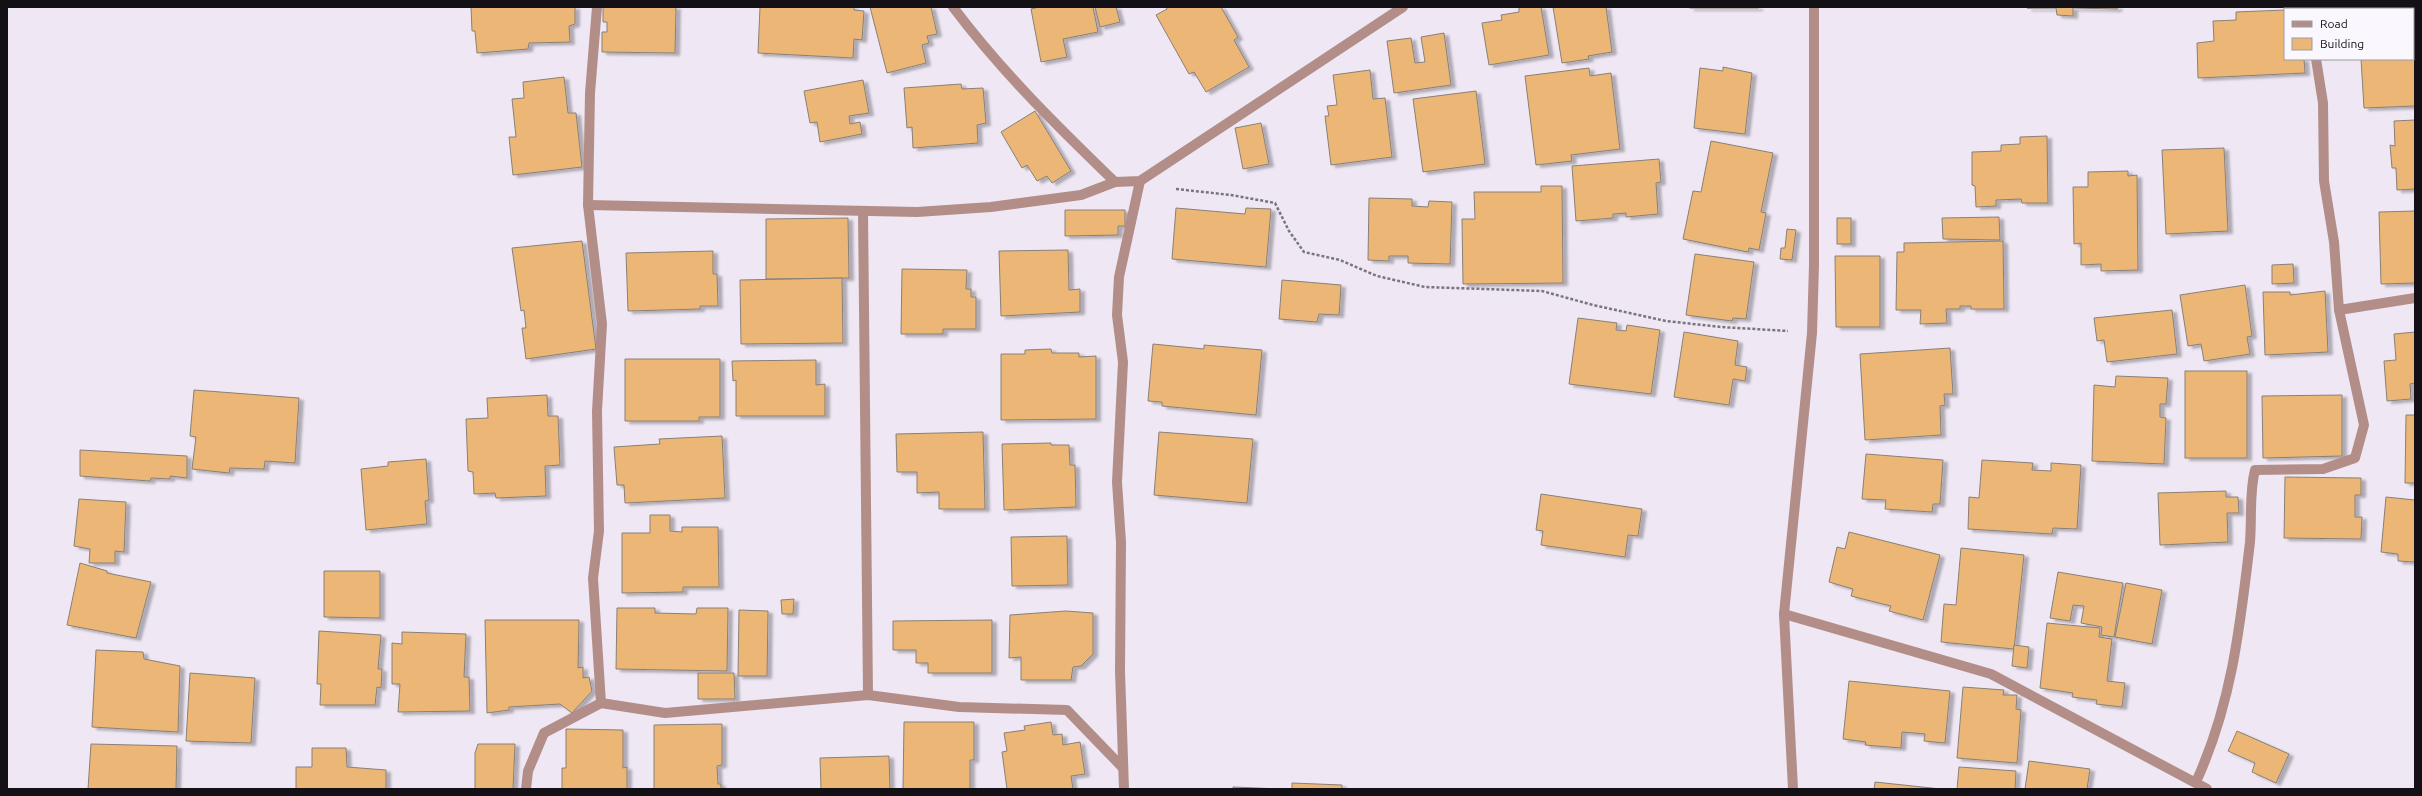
<svg xmlns="http://www.w3.org/2000/svg" width="2422" height="796" viewBox="0 0 2422 796" font-family="Ubuntu,sans-serif">
	<style>
		.building { fill: #ecb677; stroke: #898076; filter: url(#shadow) }
		.lines { fill: none; stroke-linecap: round; stroke-linejoin: round }
		.path { stroke: #79757d; stroke-width: 2.5; stroke-dasharray: 3 2; stroke-linecap: butt }
		.minor { stroke: #b38e88; stroke-width: 10 }
	</style>
	<defs>
		<filter id="shadow"><feDropShadow dx="4.5" dy="2.5" stdDeviation="1" flood-color="#0004"/></filter>
	</defs>
	<rect width="100%" height="100%" fill="#efe8f4"/>
	<g class="building">
		<polygon points="471,7 575,7 575,24 569,26 570,42 529,43 528,49 477,53 475,31 472,31"/>
		<polygon points="603,7 676,7 675,53 602,52 602,32 607,32 607,22 603,22"/>
		<polygon points="760,7 854,7 854,10 864,11 862,40 854,39 853,58 758,53"/>
		<polygon points="870,7 931,7 937,34 927,36 929,43 922,45 926,63 887,73"/>
		<polygon points="1039,7 1093,7 1098,32 1063,39 1067,57 1041,62 1031,9"/>
		<polygon points="1095,7 1116,7 1120,22 1100,27"/>
		<polygon points="1166,7 1221,7 1238,37 1234,40 1249,67 1206,92 1194,72 1189,74 1156,15 1167,9"/>
		<polygon points="1519,7 1541,7 1549,55 1489,65 1482,23 1502,20 1501,15 1519,12"/>
		<polygon points="1553,7 1606,7 1612,52 1588,56 1589,59 1562,63"/>
		<rect x="1690" y="7" width="68" height="1"/>
		<polygon points="2118,7 2117,9 2073,8 2073,16 2057,15 2056,8 2027,8"/>
		<polygon points="2285,10 2285,59 2304,59 2305,73 2198,78 2197,43 2214,41 2213,21 2236,20 2236,12"/>
		<polygon points="1444,33 1451,85 1394,93 1387,41 1411,38 1415,63 1425,62 1421,37"/>
		<polygon points="2413,41 2415,41 2415,106 2364,108 2361,59 2413,59"/>
		<polygon points="1723,67 1752,73 1745,134 1694,128 1700,68 1723,71"/>
		<polygon points="1589,68 1590,76 1611,73 1620,149 1571,155 1572,161 1536,165 1525,76"/>
		<polygon points="1370,70 1373,99 1385,98 1392,157 1331,165 1325,116 1329,116 1327,106 1337,105 1333,75"/>
		<polygon points="564,77 568,113 576,113 582,167 513,175 509,137 516,137 512,99 524,98 523,82"/>
		<polygon points="863,80 869,113 849,116 850,124 860,122 862,134 820,142 817,122 810,123 804,91"/>
		<polygon points="961,84 962,89 983,88 986,123 977,125 978,143 913,148 912,127 907,128 904,88"/>
		<polygon points="1476,91 1485,164 1423,172 1413,99"/>
		<polygon points="1035,111 1071,171 1052,183 1047,176 1037,181 1027,165 1022,168 1001,132"/>
		<polygon points="2415,120 2415,189 2397,190 2396,168 2392,168 2390,145 2395,146 2394,121"/>
		<polygon points="1261,123 1269,164 1243,169 1235,128"/>
		<polygon points="2047,136 2048,203 2022,203 2021,199 1996,200 1996,206 1976,207 1975,186 1972,185 1972,152 2001,151 2001,145 2020,144 2020,137"/>
		<polygon points="1711,141 1773,153 1761,212 1766,213 1759,250 1749,248 1748,252 1683,239 1693,191 1701,192"/>
		<polygon points="2224,148 2228,231 2166,234 2162,150"/>
		<polygon points="1659,159 1661,182 1656,183 1658,214 1626,217 1626,213 1613,214 1613,218 1576,221 1572,166"/>
		<polygon points="2128,171 2128,176 2137,175 2138,270 2101,271 2101,264 2081,265 2081,243 2074,244 2073,187 2088,187 2088,172"/>
		<polygon points="1541,186 1562,186 1563,283 1463,284 1462,219 1475,219 1474,192 1541,192"/>
		<polygon points="1369,198 1412,199 1412,206 1428,207 1429,201 1452,202 1450,264 1408,263 1408,256 1389,256 1389,261 1368,260"/>
		<polygon points="1176,208 1245,214 1246,208 1271,209 1266,267 1172,259"/>
		<polygon points="1065,210 1125,210 1125,226 1118,226 1118,235 1065,236"/>
		<polygon points="2415,211 2415,283 2381,284 2379,212"/>
		<polygon points="1999,217 2000,240 1943,239 1942,218"/>
		<polygon points="848,218 849,278 766,279 766,219"/>
		<rect x="1837" y="218" width="14" height="26"/>
		<polygon points="1787,229 1796,230 1792,260 1780,259 1781,248 1785,248"/>
		<polygon points="582,241 596,349 526,359 522,328 526,328 524,310 521,311 512,248"/>
		<polygon points="2003,241 2004,309 1971,309 1971,306 1960,306 1960,309 1946,309 1947,323 1920,324 1921,310 1896,310 1897,252 1904,252 1904,243"/>
		<polygon points="1068,250 1069,290 1080,289 1080,312 1001,316 999,251"/>
		<polygon points="713,251 713,274 717,274 718,306 700,306 700,309 628,311 626,253"/>
		<polygon points="1695,254 1754,262 1746,319 1733,318 1732,321 1686,315"/>
		<polygon points="1835,256 1880,256 1880,327 1836,327"/>
		<polygon points="2293,264 2294,283 2272,284 2272,265"/>
		<polygon points="902,269 967,270 966,289 971,289 971,297 976,297 976,329 943,329 943,334 901,334"/>
		<polygon points="842,278 843,343 741,344 740,280"/>
		<polygon points="1282,280 1341,285 1339,315 1319,314 1317,322 1279,319"/>
		<polygon points="2245,285 2252,336 2247,337 2250,354 2204,361 2201,344 2188,346 2180,295"/>
		<polygon points="2325,291 2328,352 2265,355 2263,292 2290,292 2290,295"/>
		<polygon points="2172,310 2177,354 2107,362 2104,340 2097,341 2094,318"/>
		<polygon points="1578,318 1617,323 1616,330 1626,331 1627,325 1660,330 1651,394 1569,384"/>
		<polygon points="1684,332 1738,341 1735,365 1747,367 1745,381 1733,379 1729,405 1674,397"/>
		<polygon points="2415,332 2415,383 2410,384 2411,399 2387,401 2384,361 2396,360 2394,334"/>
		<polygon points="1153,344 1204,349 1204,345 1262,350 1256,415 1162,406 1162,402 1148,401"/>
		<polygon points="1950,348 1953,394 1944,394 1945,405 1940,406 1941,435 1865,440 1860,354"/>
		<polygon points="1051,349 1052,353 1079,353 1079,357 1096,356 1096,419 1001,420 1001,354 1025,354 1025,350"/>
		<polygon points="625,359 720,359 720,417 699,417 699,421 625,421"/>
		<polygon points="816,360 816,385 825,384 825,416 736,416 736,380 733,381 732,361"/>
		<rect x="2185" y="371" width="62" height="87"/>
		<polygon points="2116,376 2168,378 2166,404 2160,404 2160,417 2166,418 2164,464 2092,461 2094,385 2115,387"/>
		<polygon points="194,390 299,398 295,463 265,461 264,469 230,468 229,473 192,469 196,437 190,436"/>
		<polygon points="547,395 548,416 558,416 560,465 545,466 546,496 496,498 495,493 474,494 473,472 468,471 466,419 488,418 487,398"/>
		<polygon points="2342,395 2342,456 2263,458 2262,396"/>
		<polygon points="2406,415 2415,415 2415,483 2405,483"/>
		<polygon points="983,432 985,509 939,509 939,492 917,493 917,472 897,472 896,434"/>
		<polygon points="1159,432 1253,439 1247,503 1154,495"/>
		<polygon points="722,436 725,498 625,503 624,485 617,485 614,447 660,444 659,439"/>
		<polygon points="1051,443 1051,445 1069,445 1070,465 1075,465 1076,507 1004,510 1002,444"/>
		<polygon points="80,450 187,456 187,478 170,476 170,479 151,478 150,481 80,476"/>
		<polygon points="1866,454 1943,460 1940,504 1933,504 1932,512 1885,509 1886,500 1862,499"/>
		<polygon points="426,459 429,500 425,501 427,524 366,530 361,469 388,466 388,462"/>
		<polygon points="1982,460 2033,463 2032,470 2051,471 2051,463 2081,465 2077,529 2053,528 2052,534 1968,529 1969,497 1979,498"/>
		<polygon points="2285,477 2361,478 2361,495 2355,495 2355,517 2362,517 2361,539 2284,538"/>
		<polygon points="2226,491 2226,497 2238,497 2239,513 2227,513 2228,542 2160,545 2158,493"/>
		<polygon points="1541,494 1642,509 1638,536 1628,535 1625,557 1541,545 1543,531 1536,530"/>
		<polygon points="2386,497 2415,500 2415,562 2398,561 2398,554 2381,552"/>
		<polygon points="79,499 126,502 124,552 115,551 115,563 89,563 90,549 74,546"/>
		<polygon points="650,515 670,515 670,531 682,532 682,527 718,527 719,587 683,587 683,592 622,593 622,533 650,533"/>
		<polygon points="1849,532 1940,555 1923,620 1889,611 1891,606 1851,596 1853,589 1829,582 1837,547 1845,549"/>
		<polygon points="1067,536 1068,585 1012,586 1011,537"/>
		<polygon points="1961,548 2024,555 2014,649 1941,642 1944,604 1956,605"/>
		<polygon points="80,563 107,571 107,573 151,582 136,638 67,625"/>
		<polygon points="324,571 380,571 380,618 324,617"/>
		<polygon points="2058,572 2123,583 2114,637 2101,635 2102,627 2081,623 2084,606 2073,605 2070,621 2050,618"/>
		<polygon points="2126,583 2162,590 2152,644 2115,637"/>
		<polygon points="794,599 793,614 782,614 781,600"/>
		<polygon points="617,608 655,608 655,613 696,614 697,608 728,608 727,671 616,669"/>
		<polygon points="739,610 768,611 767,676 738,676"/>
		<polygon points="1066,611 1093,613 1093,654 1081,666 1073,667 1071,680 1021,680 1021,657 1009,658 1010,615"/>
		<polygon points="485,620 579,620 578,668 583,667 583,678 589,677 592,691 572,713 560,704 509,707 509,710 487,713"/>
		<polygon points="992,620 992,673 928,673 928,663 916,663 916,650 893,650 893,621"/>
		<polygon points="2047,623 2100,628 2099,637 2112,639 2107,681 2125,683 2122,707 2096,704 2097,700 2072,697 2073,693 2040,688"/>
		<polygon points="319,631 381,635 378,669 382,669 381,688 377,687 375,705 320,705 321,684 317,684"/>
		<polygon points="402,632 466,634 464,677 469,677 470,711 398,712 400,684 392,684 392,643 402,644"/>
		<polygon points="2014,645 2029,647 2027,668 2012,666"/>
		<polygon points="96,650 143,652 144,659 180,666 178,732 92,727"/>
		<polygon points="190,673 255,678 251,743 186,741"/>
		<polygon points="698,673 734,673 735,699 698,699"/>
		<polygon points="1849,681 1950,691 1945,743 1924,741 1925,734 1902,732 1901,748 1865,745 1866,742 1843,739"/>
		<polygon points="1963,687 2004,690 2003,695 2017,695 2016,709 2021,710 2017,763 1957,758"/>
		<polygon points="904,722 974,722 974,760 970,760 970,789 903,789"/>
		<polygon points="1051,722 1053,735 1062,734 1063,745 1080,742 1085,774 1071,776 1073,789 1007,789 1002,752 1007,751 1004,733 1025,730 1024,726"/>
		<polygon points="722,724 722,765 717,766 718,784 721,784 721,789 654,789 654,725"/>
		<polygon points="566,729 623,730 623,768 627,767 627,789 562,789 562,768 566,768"/>
		<polygon points="2237,731 2289,754 2276,783 2252,772 2255,763 2228,751"/>
		<polygon points="91,744 177,746 176,789 88,789"/>
		<polygon points="478,744 515,744 513,789 475,789 475,753"/>
		<polygon points="312,748 346,748 347,767 386,770 386,789 296,789 296,767 312,767"/>
		<polygon points="889,756 890,789 821,789 820,758"/>
		<polygon points="2029,761 2090,769 2087,789 2025,789"/>
		<polygon points="1959,767 2016,771 2015,789 1957,789"/>
		<polygon points="1875,782 1941,789 1874,789"/>
		<polygon points="1292,783 1342,785 1342,789 1292,789"/>
		<polygon points="1233,787 1280,789 1233,789"/>
	</g>
	<g class="lines">
		<polyline class="path" points="1176,189 1231,195 1275,203 1289,231 1304,252 1340,260 1377,276 1425,287 1542,291 1593,305 1666,321 1721,327 1788,331"/>
		<g class="minor">
			<polyline points="597,7 590,93 588,205 602,324 597,411 599,531 593,578 601,703"/>
			<path d="M953 7C1001 71 1058 127 1115 182L1140 181 1403 7"/>
			<polyline points="2309,7 2309,9"/>
			<polyline points="2413,18 2415,18"/>
			<polyline points="588,205 917,212 991,207 1081,195 1115,182"/>
			<polyline points="863,212 868,695"/>
			<polyline points="2339,310 2415,298"/>
			<polyline points="1784,614 1991,674 2207,789"/>
			<path d="M2196 782C2232 703 2240 627 2250 542 2252 518 2249 493 2255 470L2323 469 2355 458 2364 425 2339 310 2334 242 2324 181 2323 103 2316 59"/>
			<polyline points="526,789 528,771 544,733 601,703 665,713 868,695 959,707 1067,710 1123,768"/>
			<polyline points="1124,789 1120,671 1121,542 1117,482 1123,362 1117,315 1119,277 1140,181"/>
			<polyline points="1793,789 1784,614 1812,333 1814,265 1814,7"/>
		</g>
	</g>
	<rect width="2422" height="796" fill="none" stroke="#131115" stroke-width="16"/>
	<rect x="2284" y="8" width="130" height="52" fill="#fbf7fe" stroke="#9e9ba1"/>
	<rect x="2292" y="21" width="20" height="6" fill="#b38e88" stroke="#9e9ba1"/>
	<text x="2320" y="28" font-size="12" fill="#131115">Road</text>
	<rect x="2292" y="38" width="20" height="12" fill="#ecb677" stroke="#9e9ba1"/>
	<text x="2320" y="48" font-size="12" fill="#131115">Building</text>
</svg>
